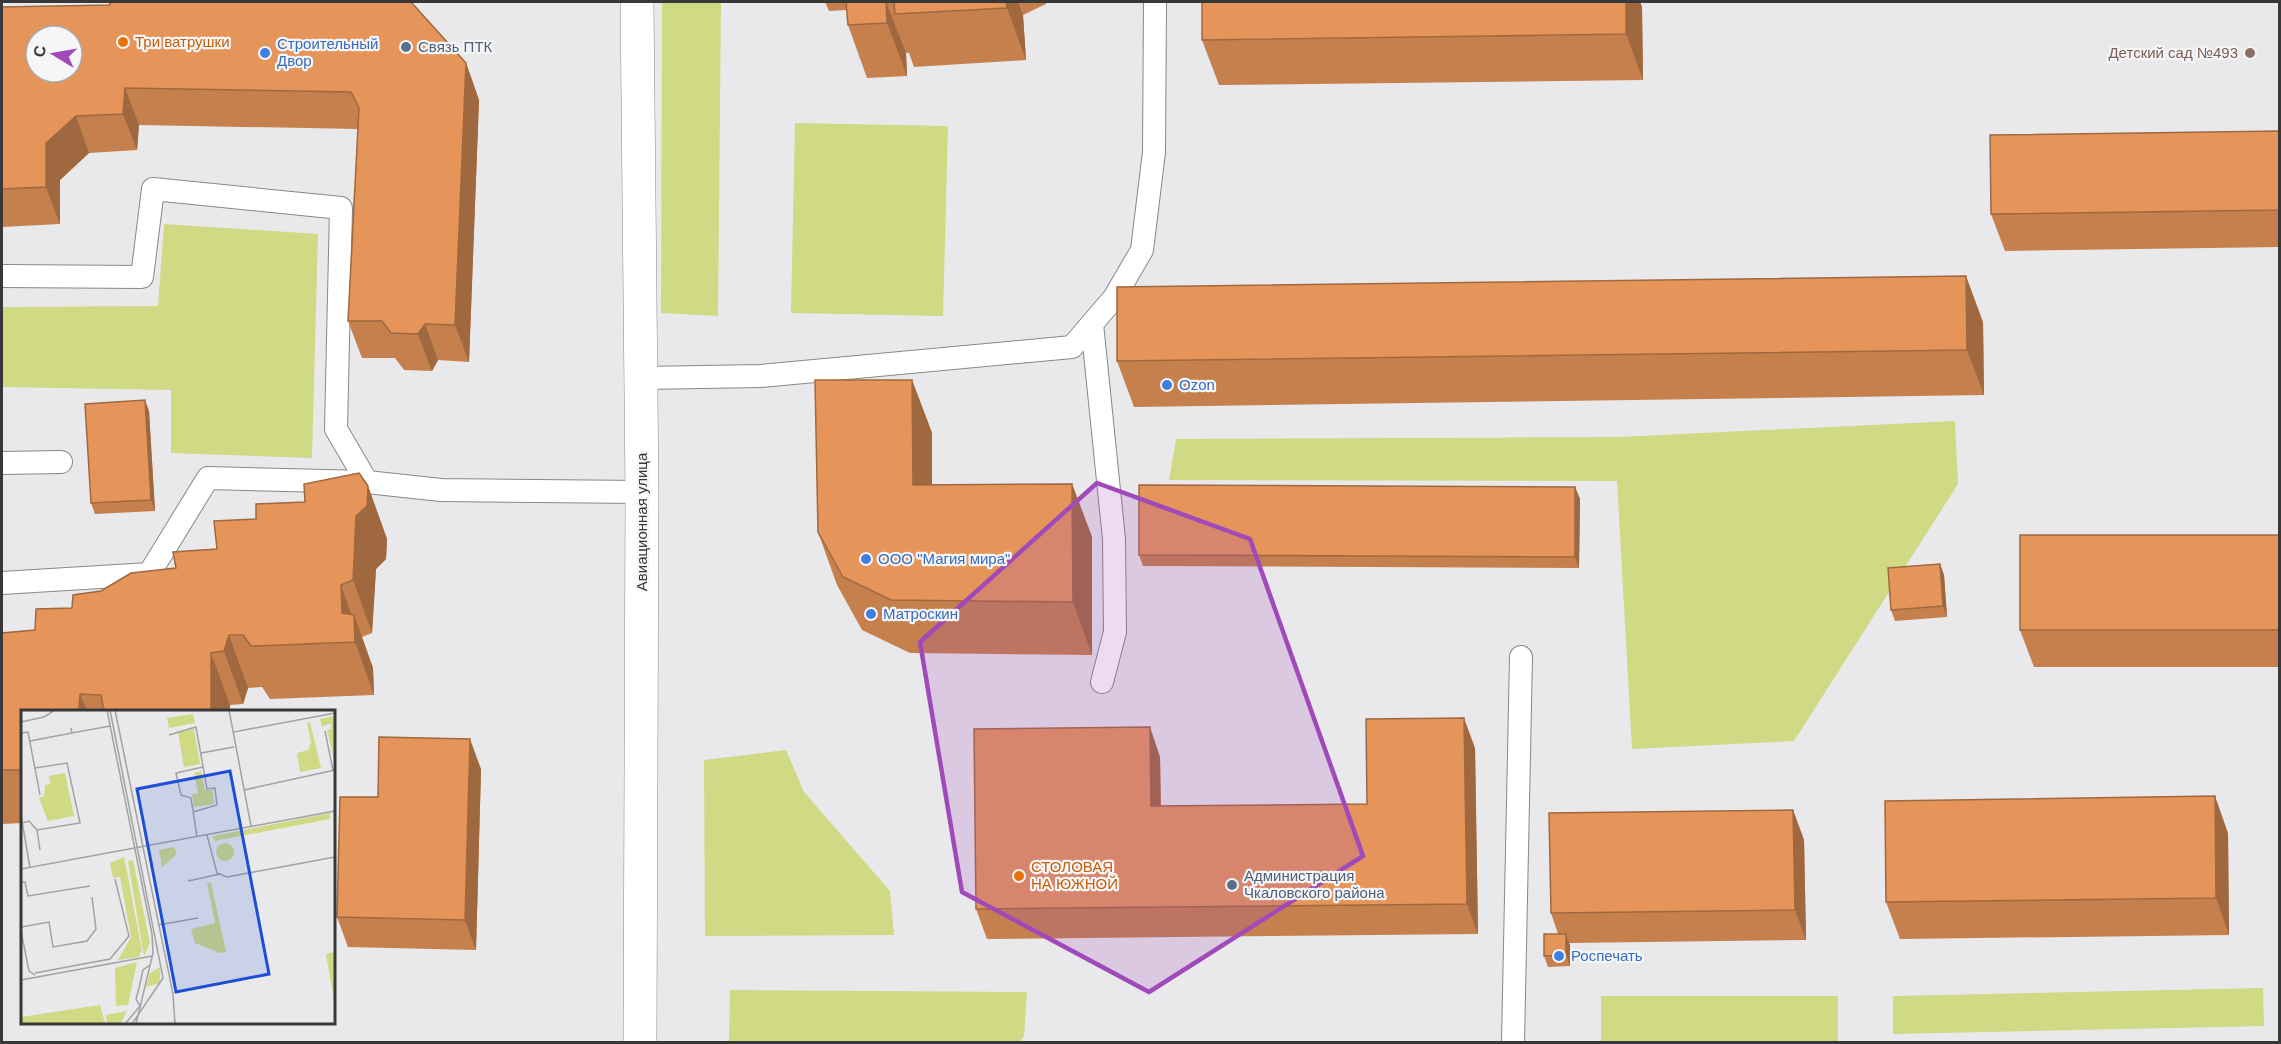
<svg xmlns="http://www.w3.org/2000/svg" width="2281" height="1044" viewBox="0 0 2281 1044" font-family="Helvetica,sans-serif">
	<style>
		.green { fill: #d0d984 }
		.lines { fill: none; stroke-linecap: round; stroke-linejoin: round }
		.service-casing { stroke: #878889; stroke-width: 24 }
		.tertiary-casing { stroke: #878889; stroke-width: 34 }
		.service { stroke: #fff; stroke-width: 22 }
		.tertiary { stroke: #fff; stroke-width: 33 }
		.wall { fill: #c5804d }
		.shaded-wall { fill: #a0683f }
		.building { fill: #e5955a; stroke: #a0683f; stroke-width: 1.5; fill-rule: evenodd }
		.marked { fill: #9f4ab8; fill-opacity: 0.2; stroke: #9f4ab8; stroke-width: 4.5; stroke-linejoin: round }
		.food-dot { fill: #e8710a; stroke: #f6f6f8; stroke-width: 2 }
		.service-dot { fill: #5c6f8a; stroke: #f6f6f8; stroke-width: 2 }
		.shop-dot { fill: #3f7fe0; stroke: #f6f6f8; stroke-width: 2 }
		.education-dot { fill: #8d6e63; stroke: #f6f6f8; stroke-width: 2 }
		.labels { text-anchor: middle; stroke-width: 4.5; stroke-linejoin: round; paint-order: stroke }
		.food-label { font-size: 15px; fill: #c56008; stroke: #f6f6f8; text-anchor: start }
		.shop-label { font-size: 15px; fill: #366cbe; stroke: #f6f6f8; text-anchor: start }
		.service-label { font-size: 15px; fill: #4e5e75; stroke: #f6f6f8; text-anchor: start }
		.education-label { font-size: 15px; fill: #785e54; stroke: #f6f6f8; text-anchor: end }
		.street-label { font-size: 15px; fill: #383838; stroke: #f6f6f8 }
		.inset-road { fill: none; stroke: #a2a2a3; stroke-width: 1.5 }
		.view { fill: #1d4ed8; fill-opacity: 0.15; stroke: #1d4ed8; stroke-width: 3 }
		.inset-edge { fill: none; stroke: #383838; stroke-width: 3 }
	</style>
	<rect width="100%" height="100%" fill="#e9e9eb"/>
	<g class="green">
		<polygon points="662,2 721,2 718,316 661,313"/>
		<polygon points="795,123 948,126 943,316 791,313"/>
		<polygon points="164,224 318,234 312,458 171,453 171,390 2,387 2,307 158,306"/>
		<polygon points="1955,421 1958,484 1794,741 1632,749 1617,481 1169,480 1176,439 1619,437"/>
		<polygon points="786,750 804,792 890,891 894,935 705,936 704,760"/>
		<polygon points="2263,988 2264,1026 1893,1034 1893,996"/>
		<polygon points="730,990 1027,992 1024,1036 1020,1042 729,1042"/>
		<rect x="1601" y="996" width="237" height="46"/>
	</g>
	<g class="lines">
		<g class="service-casing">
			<g id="service">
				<polyline points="2,276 142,277 153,189 341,208 336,429 367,482"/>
				<polyline points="1092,324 1114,539 1115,632 1102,682"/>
				<polyline points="642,378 761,376 1072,347 1114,298 1142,250 1154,152 1155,2"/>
				<polyline points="2,463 61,462"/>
				<polyline points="2,583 149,574 208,478 367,482 441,490 642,492"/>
				<polyline points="1513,1042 1521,657"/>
			</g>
		</g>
		<g class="tertiary-casing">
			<polyline id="tertiary" points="637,2 642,492 640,1042"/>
		</g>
		<use href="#service" class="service"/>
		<use href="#tertiary" class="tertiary"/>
	</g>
	<g class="wall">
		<polygon points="825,2 1046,2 1046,4 1023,15 1026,60 914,67 909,53 906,53 907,76 867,78 848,25 847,10 829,11"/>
		<polygon points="1202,2 1640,2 1642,7 1643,80 1219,85 1202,40"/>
		<polygon points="2,7 466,63 479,100 469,362 438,360 432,371 404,370 395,358 362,358 348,321 358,129 139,125 137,150 89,153 60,180 60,224 2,227"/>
		<polygon points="2280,131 2280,247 2005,251 1991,214"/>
		<polygon points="1983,322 1984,395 1134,407 1117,361"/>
		<polygon points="912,380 932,433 932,485 1072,484 1092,537 1092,655 910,653 862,630 837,585 818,532"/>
		<polygon points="149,411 155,511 95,514 91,503"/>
		<polygon points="368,486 387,539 386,559 376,569 372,633 362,637 373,668 374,695 270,699 262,687 248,688 243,704 230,705 230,711 22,711 22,823 2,824 2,633 35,630 101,591 176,568 217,549 256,519 305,502"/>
		<polygon points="1575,487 1580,499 1579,568 1143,566 1139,555"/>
		<polygon points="2280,535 2280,667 2034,667 2020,630"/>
		<polygon points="1940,564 1944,575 1947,617 1895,621 1891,610"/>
		<polygon points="1475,748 1478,934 987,939 976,909 1160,757 1161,806 1367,804"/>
		<polygon points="481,769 476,950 348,947 337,917 378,797"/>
		<polygon points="1793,810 1804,840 1806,940 1569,943 1570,966 1548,967 1544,956 1558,934 1551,913"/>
		<polygon points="2228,833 2229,935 1900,939 1886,902"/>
	</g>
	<g class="shaded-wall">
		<polygon points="886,2 906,53 907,76 887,23"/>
		<polygon points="1006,2 1018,2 1023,15 1026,60 1007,8"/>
		<polygon points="1626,2 1640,2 1642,7 1643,80 1626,34"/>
		<polygon points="466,63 479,100 469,362 455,325"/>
		<polygon points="125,88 139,125 137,150 123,114"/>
		<polygon points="76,116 89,153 60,180 60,224 46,187 46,143"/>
		<polygon points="1966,276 1983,322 1984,395 1967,350"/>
		<polygon points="425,324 438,360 432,371 418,334"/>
		<polygon points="912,380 932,433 932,538 913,485"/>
		<polygon points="145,400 149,411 155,511 151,500"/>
		<polygon points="1072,484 1092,537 1092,655 1073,602"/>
		<polygon points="368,486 387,539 386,559 376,569 372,633 353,580 356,516"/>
		<polygon points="1575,487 1580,499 1579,568 1575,557"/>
		<polygon points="1940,564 1944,575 1947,617 1943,606"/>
		<polygon points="341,585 354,622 354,615 373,668 374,695 355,642 342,613"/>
		<polygon points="229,635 248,688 243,704 224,651"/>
		<polygon points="211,653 230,705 230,711 212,711 211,710"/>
		<polygon points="80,694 87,711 80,711 79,709"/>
		<polygon points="1464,718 1475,748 1478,934 1467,904"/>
		<polygon points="1150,727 1160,757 1161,836 1151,806"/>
		<polygon points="470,739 481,769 476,950 465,920"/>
		<polygon points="2215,796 2228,833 2229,935 2216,898"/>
		<polygon points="1793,810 1804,840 1806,940 1795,910"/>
		<polygon points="1566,934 1570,945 1570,966 1566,955"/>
	</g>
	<g class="building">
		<path d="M111 2H411L466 63 455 325 425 324 418 334 391 333 382 321H348L359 108 351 92 125 88 123 114 76 116 46 143V187L2 189V7L109 5ZM36 36H72V72H36Z"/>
		<polygon points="846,2 886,2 887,23 848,25"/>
		<polygon points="894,2 1006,2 1007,8 895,14"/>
		<polygon points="1202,2 1626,2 1626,34 1202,40"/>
		<polygon points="2280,131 2280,210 1991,214 1990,135"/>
		<polygon points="1966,276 1967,350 1117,361 1117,287"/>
		<polygon points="815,380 912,380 913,485 1072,484 1073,602 891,600 843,577 818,532"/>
		<polygon points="145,400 151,500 91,503 85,404"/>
		<polygon points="359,473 368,486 367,506 356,516 353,580 341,585 342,613 354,615 355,642 251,646 243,635 229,635 224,651 211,653 211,710 104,711 101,695 80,694 79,709 71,711 22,711 22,770 2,770 2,633 35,630 36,609 72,608 73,595 101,591 131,573 176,568 173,552 217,549 214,521 256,519 256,504 305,502 304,484"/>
		<polygon points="1139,485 1575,487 1575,557 1139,555"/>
		<rect x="2020" y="535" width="260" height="95"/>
		<polygon points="1940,564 1943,606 1891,610 1888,568"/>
		<polygon points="1464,718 1467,904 976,909 974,729 1150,727 1151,806 1367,804 1366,719"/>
		<polygon points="379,737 470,739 465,920 337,917 340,797 378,797"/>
		<polygon points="2215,796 2216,898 1886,902 1885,801"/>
		<polygon points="1793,810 1795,910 1551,913 1549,813"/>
		<polygon points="1544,934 1566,934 1566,955 1544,956"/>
	</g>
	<path class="marked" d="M1097 483 1250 539 1363 856 1149 992 962 892 920 642Z"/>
	<g class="food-dot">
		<circle cx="123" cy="42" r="6"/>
		<circle cx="1019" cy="876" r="6"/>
	</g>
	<g class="service-dot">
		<circle cx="406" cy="47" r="6"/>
		<circle cx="1232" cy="885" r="6"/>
	</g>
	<g class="shop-dot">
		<circle cx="265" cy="53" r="6"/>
		<circle cx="1167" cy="385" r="6"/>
		<circle cx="866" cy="559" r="6"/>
		<circle cx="871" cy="614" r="6"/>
		<circle cx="1559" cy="956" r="6"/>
	</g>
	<circle class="education-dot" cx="2250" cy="53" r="6"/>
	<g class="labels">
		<g class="food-label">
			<text x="135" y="47">Три ватрушки</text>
			<text x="1031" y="872">СТОЛОВАЯ<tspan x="1031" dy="17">НА ЮЖНОЙ</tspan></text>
		</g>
		<g class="shop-label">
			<text x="277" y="49">Строительный<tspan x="277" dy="17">Двор</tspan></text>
			<text x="1179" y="390">Ozon</text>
			<text x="878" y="564">ООО "Магия мира"</text>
			<text x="883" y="619">Матроскин</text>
			<text x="1571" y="961">Роспечать</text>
		</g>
		<g class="service-label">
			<text x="418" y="52">Связь ПТК</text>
			<text x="1244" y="881">Администрация<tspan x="1244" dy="17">Чкаловского района</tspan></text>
		</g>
		<g class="education-label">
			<text x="2238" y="58">Детский сад №493</text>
		</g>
		<g class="street-label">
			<text transform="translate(642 522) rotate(-90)" y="5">Авиационная улица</text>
		</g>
	</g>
	<g transform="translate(21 710)">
		<rect width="314" height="314" fill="#e9e9eb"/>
		<path d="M172 4 174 13 148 18 146 8ZM313 6V49L306 20 310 19V13L301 17 299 9ZM289 12 300 58 279 62 276 43 287 40 290 32 286 13ZM173 19 179 54 163 57 157 22ZM180 61 184 80H192L193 94 173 97 171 84 177 83 173 63ZM44 63 53 106 27 111 18 88 23 86 24 75 29 74 28 66ZM309 103V109L193 131 192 126ZM195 142a9 9 0 1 1 18 0a9 9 0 1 1-18 0ZM153 137 156 144 141 157 138 140ZM103 147 121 240 118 247 97 250 110 227 99 167 92 168 89 153ZM112 150 129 233 123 246 107 151ZM186 173H190L205 242 199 243 174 233 170 219 194 213ZM313 242H314L313 290 305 244ZM116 252 107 295 95 296 94 258ZM139 257V273L125 277 129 263ZM79 295 84 313H0V307ZM106 301 100 313H86L85 305Z" fill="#d0d984"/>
		<path class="inset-road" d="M86 0 131 224 132 243 115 314M89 0 142 268 111 314M94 0 152 284 154 314M208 0 230 116M0 12 23 7 34 0M50 18 51 23 89 16M304 21 312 60M213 22 314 3M0 23 7 22 19 85M148 25 175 17 186 79 194 78 196 95 172 102M9 31 51 23M180 43 213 37M223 80 314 60M0 105 9 158M1 113 8 111 16 120 59 113 46 53 14 58M16 120 19 140M186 125 196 163 206 167 314 147M176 127 170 88 160 85 155 63 182 57M0 159 314 101M167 171 199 164M0 172H4L7 186 69 176M137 215 177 208M0 217 28 212 32 237 66 231 75 219 71 187M0 221 8 261 14 265M14 263 89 249 108 226 94 169M0 270 131 246M104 314 119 296 115 289 118 278 122 260 129 255"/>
		<path class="view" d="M209 61 248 264 155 282 116 79Z"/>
		<rect width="314" height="314" class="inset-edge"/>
	</g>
	<rect width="2281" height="1044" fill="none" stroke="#383838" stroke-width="6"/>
	<g transform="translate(54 54) rotate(281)"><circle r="28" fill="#f6f6f8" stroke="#aaaaab" stroke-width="1.5"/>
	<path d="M0-4.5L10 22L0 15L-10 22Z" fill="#9f4ab8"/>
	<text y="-9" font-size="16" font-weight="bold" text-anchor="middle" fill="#383838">С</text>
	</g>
</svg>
